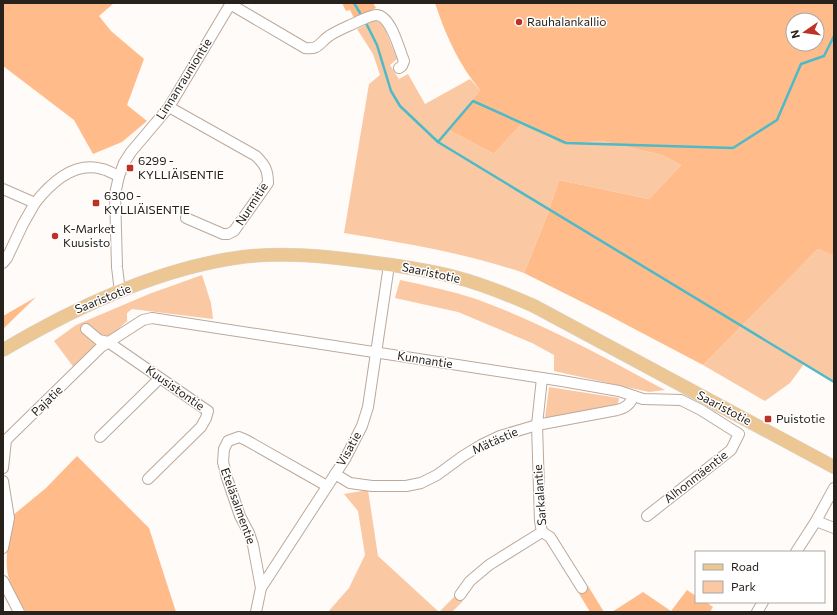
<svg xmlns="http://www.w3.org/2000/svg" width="837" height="615" viewBox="0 0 837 615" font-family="Commissioner,sans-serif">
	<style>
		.green { fill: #fac8a2 }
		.forest { fill: #ffbc8a; fill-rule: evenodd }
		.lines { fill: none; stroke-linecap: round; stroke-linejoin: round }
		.stream { stroke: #4cbac8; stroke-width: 2.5 }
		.minor-casing { stroke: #bba99c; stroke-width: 12 }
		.major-casing { stroke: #d8d7d6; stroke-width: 14 }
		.minor { stroke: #fff; stroke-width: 10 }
		.major { stroke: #ecc794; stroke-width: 13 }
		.poi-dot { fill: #be3126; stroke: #fff; stroke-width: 1.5 }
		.labels { text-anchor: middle; stroke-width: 3; stroke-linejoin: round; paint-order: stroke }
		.poi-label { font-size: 12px; fill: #28221d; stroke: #fff; text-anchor: start }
		.street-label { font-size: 12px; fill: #28221d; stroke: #fff }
	</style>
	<rect width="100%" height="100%" fill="#fffbf8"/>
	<g class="green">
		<path d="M375 20 383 24 397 59 390 65 399 79 408 74 425 104 470 79 480 90 449 130 494 154 523 122 561 144 602 141 662 155 681 165 649 199 559 180 547 216 524 273C465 253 405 243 344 233L369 84 380 75 373 54 357 29Z"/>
		<polygon points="818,249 834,256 834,382 804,364 790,383 765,401 703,365"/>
		<polygon points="202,275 211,303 213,319 132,309 127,313 127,321 75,369 54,341 76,325 149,294"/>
		<path d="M400 280C425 285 451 291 476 299 542 323 604 357 665 390L649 392 554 371V355L532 343 458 312 395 298Z"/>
		<polygon points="549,387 619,398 618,404 545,418"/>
		<polygon points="368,490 378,556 439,612 458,593 463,601 452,612 328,612 349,588 365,555 358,511 344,494"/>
	</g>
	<g class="forest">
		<polygon points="3,3 114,3 99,16 111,31 144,59 127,105 147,121 122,142 93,154 74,120 3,66"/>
		<polygon points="342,3 373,3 376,8 354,18 350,10 346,11"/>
		<path d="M435 3H834V256L818 249 703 365 606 314 524 273 547 216 559 180 649 199 681 165 662 155 602 141 561 144 523 122 494 154 449 130 480 90C459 65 445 34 435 3ZM793 20H817V44H793Z"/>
		<polygon points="36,297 3,329 3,316"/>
		<path d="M77 456 149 528 176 612H26C19 601 10 588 8 575 4 557 10 535 12 516L46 488Z"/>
		<polygon points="588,586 604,612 590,612 578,592"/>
		<polygon points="687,590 696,596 696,602 706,602 713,607 710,612 612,612 643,592 671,611"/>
	</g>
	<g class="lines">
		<g class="stream">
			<polyline points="354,3 360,13"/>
			<polyline points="366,23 377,45 391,91 400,106 438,142 834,382"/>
			<polyline points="438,142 473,101 566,143 733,148 777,120 801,64 824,56 834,36"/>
		</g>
		<g class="minor-casing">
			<g id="minor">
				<path d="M230 4 305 48C319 50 319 43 329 36 338 30 349 26 359 21 364 19 371 15 377 15 391 16 399 49 404 61L402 66 399 68"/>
				<path d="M169 107 256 156C265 165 268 170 268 183L234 231 228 234H223L186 218"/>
				<path d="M3 189 35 203C50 184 74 161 102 169 108 170 113 174 119 176"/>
				<polyline points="3,263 7,258 23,224 35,203"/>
				<polyline points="120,292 117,267 115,194 119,176 124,163 131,152 169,107 231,3"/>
				<polyline points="86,329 99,340 108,342 208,411 206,418 201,427 148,479"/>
				<polyline points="100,437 160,378"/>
				<polyline points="3,468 6,440 101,347 143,320 152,318 562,381 619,391 643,399 681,400 701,410 739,434 731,450 647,516"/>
				<path d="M335 474 350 483 372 486H406L421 483 437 475 463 456 481 445 500 436 537 425 617 410C626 408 630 404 634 396"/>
				<polyline points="3,481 9,518 3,548"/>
				<polyline points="816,521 834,528"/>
				<polyline points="542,532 550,537 582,588"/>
				<polyline points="796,552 816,521 834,488"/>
				<polyline points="3,581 19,612"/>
				<polyline points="261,588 253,545 249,533 240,516 227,478 223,462 224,449 228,441 239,437 246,440 327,486"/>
				<polyline points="460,595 470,581 489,565 542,532 540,521 537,425 542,378"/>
				<polyline points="256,612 261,588 345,459 362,426 368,407 389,265"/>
				<polyline points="757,612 763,602"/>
			</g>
		</g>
		<g class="major-casing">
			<path id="major" d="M3 350C74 308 159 268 242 257 282 252 323 256 362 261 394 265 424 269 455 277 482 284 509 295 534 306L834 467"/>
		</g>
		<use href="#minor" class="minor"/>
		<use href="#major" class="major"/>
	</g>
	<g class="poi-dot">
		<circle cx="519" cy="22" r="4"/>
		<rect x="126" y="164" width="8" height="8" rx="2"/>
		<rect x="92" y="199" width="8" height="8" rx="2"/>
		<circle cx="55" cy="236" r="4"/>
		<rect x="764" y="415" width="8" height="8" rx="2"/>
	</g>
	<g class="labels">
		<g class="poi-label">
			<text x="527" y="26">Rauhalankallio</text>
			<text x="138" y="165">6299 -<tspan x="138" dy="14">KYLLIÄISENTIE</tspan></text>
			<text x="104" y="200">6300 -<tspan x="104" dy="14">KYLLIÄISENTIE</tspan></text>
			<text x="63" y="233">K-Market<tspan x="63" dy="14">Kuusisto</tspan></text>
			<text x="776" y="423">Puistotie</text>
		</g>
		<g class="street-label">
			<text transform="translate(184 79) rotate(-58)" y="4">Linnanrauniontie</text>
			<text transform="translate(252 204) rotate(-57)" y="4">Nurmitie</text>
			<text transform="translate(431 273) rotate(12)" y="4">Saaristotie</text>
			<text transform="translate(103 299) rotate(-22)" y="4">Saaristotie</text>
			<text transform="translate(425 360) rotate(9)" y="4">Kunnantie</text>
			<text transform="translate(175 388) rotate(35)" y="4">Kuusistontie</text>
			<text transform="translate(47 401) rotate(-44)" y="4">Pajatie</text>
			<text transform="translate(724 408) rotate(28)" y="4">Saaristotie</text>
			<text transform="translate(495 441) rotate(-24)" y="4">Mätästie</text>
			<text transform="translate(349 449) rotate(-61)" y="4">Visatie</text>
			<text transform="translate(696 477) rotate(-38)" y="4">Alhonmäentie</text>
			<text transform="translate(540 495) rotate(-94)" y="4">Sarkalantie</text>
			<text transform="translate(238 506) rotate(70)" y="4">Eteläsalmentie</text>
		</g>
	</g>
	<rect width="837" height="615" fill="none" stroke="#28221d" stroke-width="8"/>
	<rect x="695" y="551" width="130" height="52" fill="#ffffff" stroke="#a9a7a5"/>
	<rect x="703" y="564" width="20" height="6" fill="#ecc794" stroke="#a9a7a5"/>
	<text x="731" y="571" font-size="12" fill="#28221d">Road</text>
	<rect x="703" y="581" width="20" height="12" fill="#fac8a2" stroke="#a9a7a5"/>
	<text x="731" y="591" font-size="12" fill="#28221d">Park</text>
	<g transform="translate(805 32) rotate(257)"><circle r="19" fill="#ffffff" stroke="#a9a7a5"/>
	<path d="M0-3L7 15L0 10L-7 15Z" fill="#be3126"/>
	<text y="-6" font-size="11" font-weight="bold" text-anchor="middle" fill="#28221d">N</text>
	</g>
</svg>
